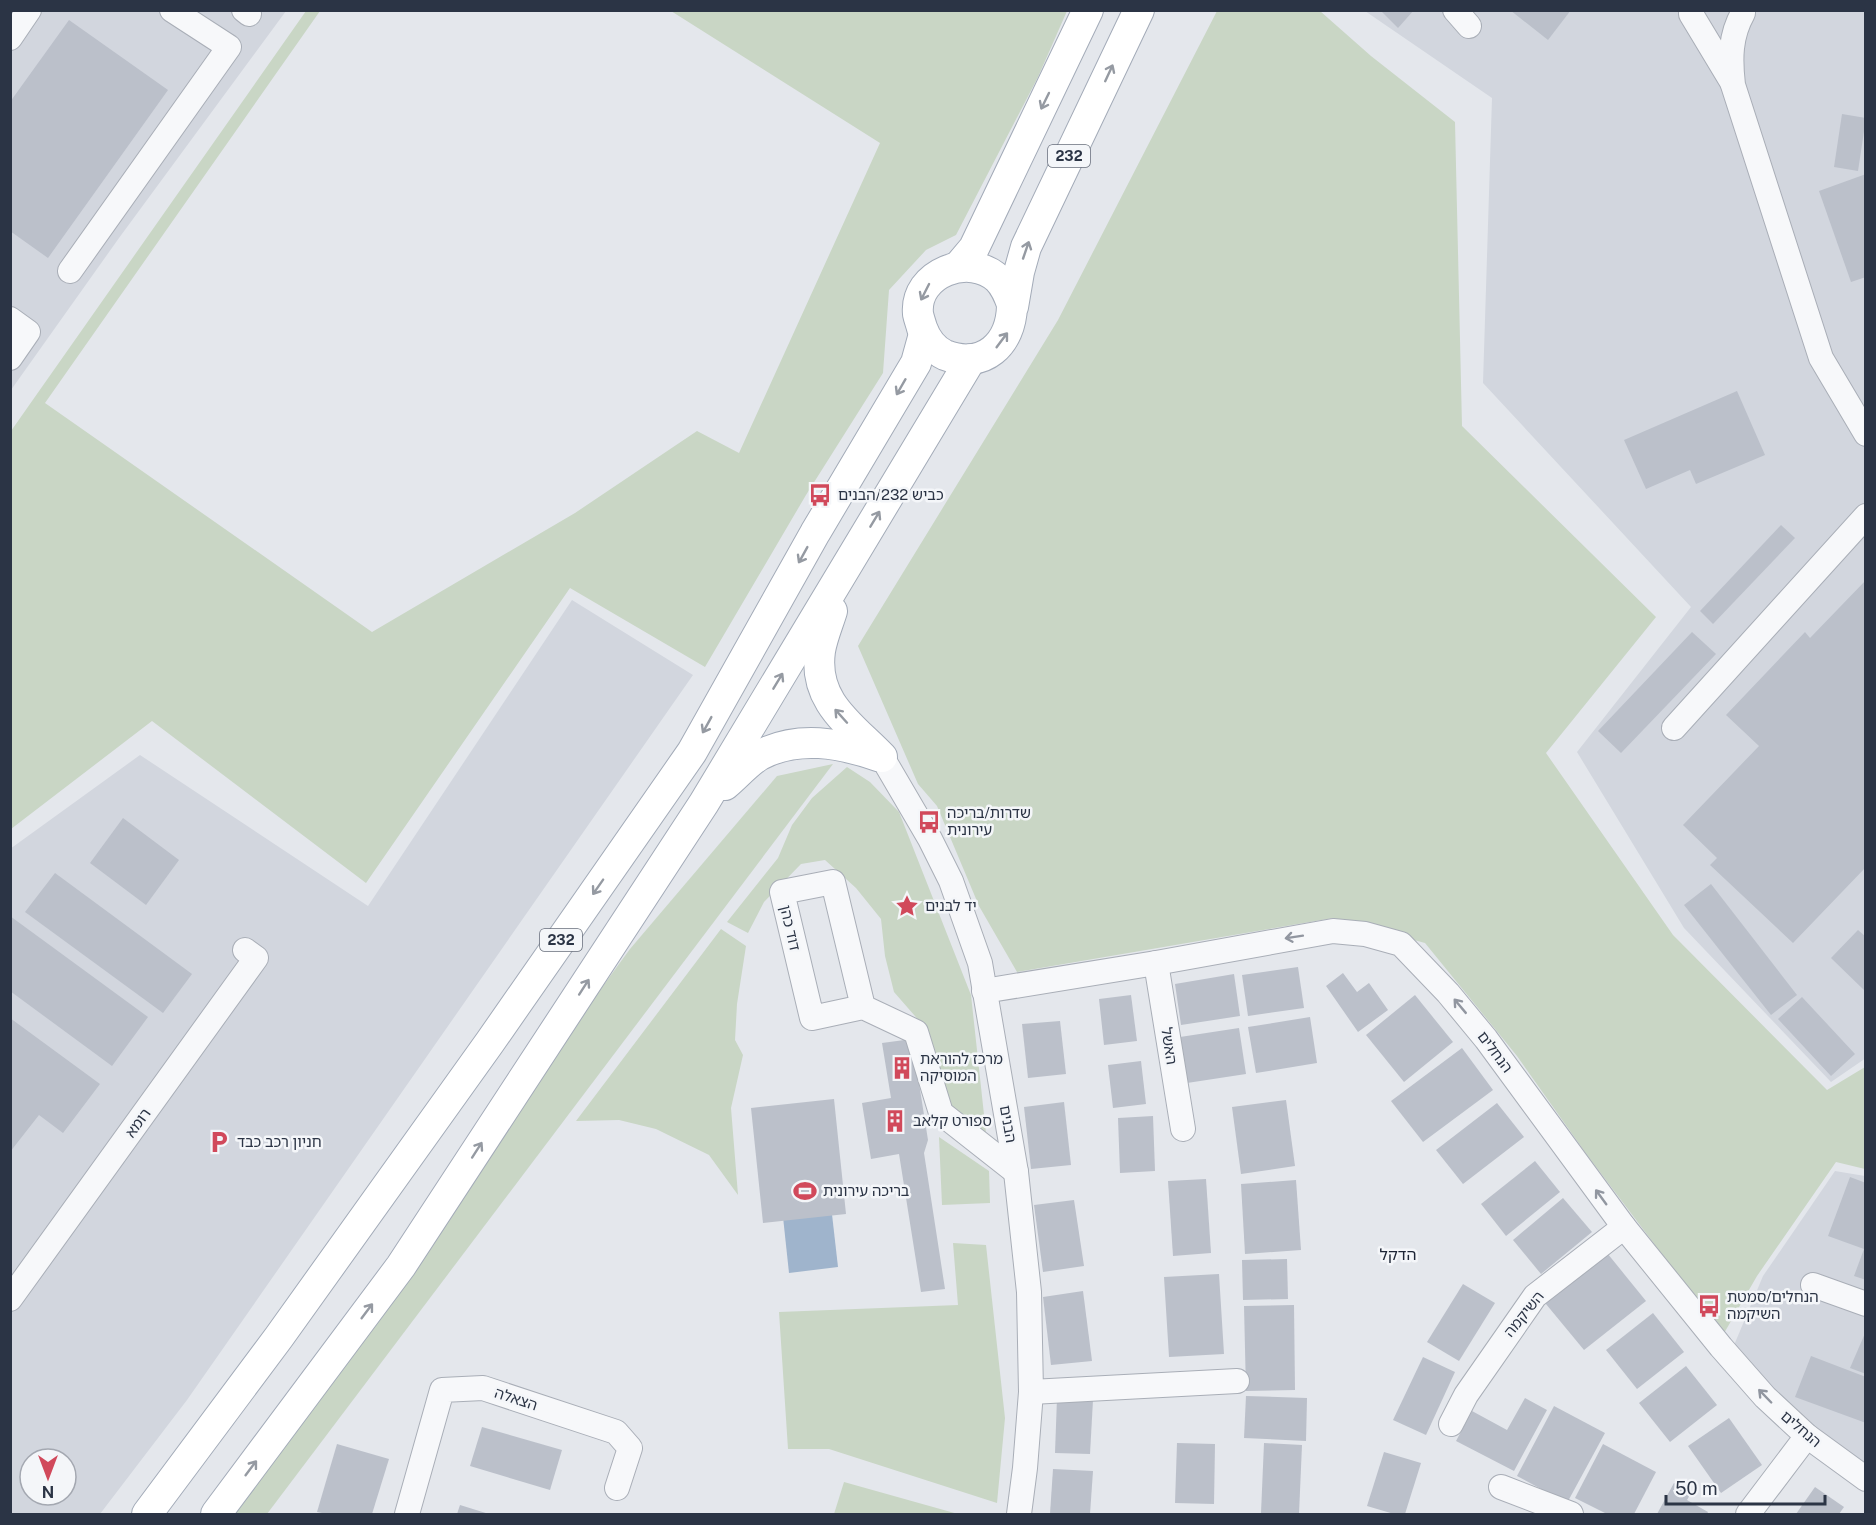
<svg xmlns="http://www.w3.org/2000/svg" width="1876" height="1525" viewBox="0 0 1876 1525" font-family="'Public Sans','Noto Sans Hebrew',sans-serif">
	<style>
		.built { fill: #d2d6de; fill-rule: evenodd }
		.green { fill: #c9d6c5 }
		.water { fill: #9fb4cc }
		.building { fill: #bbc0ca }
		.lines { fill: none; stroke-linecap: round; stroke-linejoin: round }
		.minor-casing { stroke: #a9aeb7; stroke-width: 26 }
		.major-casing { stroke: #a3abb8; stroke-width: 32 }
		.minor { stroke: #f7f8fa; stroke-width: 24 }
		.major { stroke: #fff; stroke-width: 30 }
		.oneway { stroke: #959aa2 }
		.oneway2 { stroke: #9196a0 }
		.labels { text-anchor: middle; stroke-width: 5; stroke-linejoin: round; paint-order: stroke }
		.shield { fill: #f4f6f9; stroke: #676e7b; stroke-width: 1.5 }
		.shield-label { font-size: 14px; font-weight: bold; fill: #2b3445 }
		.poi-label { font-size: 15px; fill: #2b3445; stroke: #f4f6f9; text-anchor: start }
		.street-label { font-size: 15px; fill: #2b3445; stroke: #f4f6f9 }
		.neighbourhood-label { font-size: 16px; fill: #1d2536; stroke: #f4f6f9 }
	</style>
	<rect width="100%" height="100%" fill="#e4e7ec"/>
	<g class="built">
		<polygon points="11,11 286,11 119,238 11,390"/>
		<polygon points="1365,11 1865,11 1866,1058 1831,1082 1684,928 1577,752 1691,607 1483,383 1492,98"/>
		<path d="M572 600 693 675 187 1400 100 1514H11L10 849 140 755 368 906ZM30 1459H66V1495H30Z"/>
		<polygon points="1835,1171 1865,1176 1865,1485 1732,1350 1763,1276"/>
	</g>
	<g class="green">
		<polygon points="306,11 320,11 45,403 372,632 575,513 697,431 739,453 880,143 671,11 1067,11 1038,77 956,235 926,250 889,290 883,373 806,495 705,667 570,588 366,883 152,721 11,829 11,431"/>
		<polygon points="1217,11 1320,11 1371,56 1455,122 1462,426 1656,617 1546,753 1673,935 1827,1090 1865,1067 1865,1169 1836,1162 1757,1276 1723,1335 1587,1155 1517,1056 1425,943 1333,918 1017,972 979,906 937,806 918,784 858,646 1058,320"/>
		<polygon points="833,764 267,1514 216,1514 630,949 777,776"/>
		<polygon points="847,767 870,782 899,812 971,995 986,1133 948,1107 928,1031 894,992 885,956 881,919 856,888 825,860 801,864 764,902 748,933 727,922 778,858 792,825 812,798"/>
		<polygon points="721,929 746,946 737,1004 735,1040 743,1055 731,1108 738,1195 709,1155 656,1129 619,1120 576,1121"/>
		<polygon points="939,1137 989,1171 990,1203 942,1205"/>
		<polygon points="953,1243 986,1245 1005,1418 997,1503 829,1449 788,1449 779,1312 958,1305"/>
		<polygon points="844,1482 958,1514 834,1514"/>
	</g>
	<polygon class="water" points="820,1109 838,1267 789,1273 772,1114"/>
	<g class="building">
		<polygon points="1380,10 1414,10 1398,28"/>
		<polygon points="1510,10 1571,10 1548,40"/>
		<polygon points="69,20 168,90 48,258 10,231 10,102"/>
		<polygon points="1842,114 1866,118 1858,171 1834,167"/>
		<polygon points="1866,174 1866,277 1851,282 1819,191"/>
		<polygon points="1737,391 1765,455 1696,484 1690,470 1646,489 1624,440"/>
		<polygon points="1781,525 1795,538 1713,624 1700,611"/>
		<polygon points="1866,580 1866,867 1793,943 1710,865 1717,858 1683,825 1759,746 1726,715 1805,632 1810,638"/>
		<polygon points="1692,632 1716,654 1621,753 1598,731"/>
		<polygon points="123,818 179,860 146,905 90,863"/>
		<polygon points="55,873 192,974 163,1013 25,912"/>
		<polygon points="1711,884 1797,995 1771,1015 1684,905"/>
		<polygon points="10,916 148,1017 112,1066 10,991"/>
		<polygon points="1858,930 1866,937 1866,992 1831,958"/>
		<polygon points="1298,967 1304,1008 1248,1016 1242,975"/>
		<polygon points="1343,973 1357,992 1369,983 1388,1010 1358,1032 1326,986"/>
		<polygon points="1234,974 1240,1016 1181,1025 1175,984"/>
		<polygon points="1131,995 1137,1041 1104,1045 1099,999"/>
		<polygon points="1415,995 1453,1042 1404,1082 1366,1035"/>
		<polygon points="1802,997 1855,1054 1831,1076 1778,1019"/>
		<polygon points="1310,1017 1317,1063 1256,1073 1248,1027"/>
		<polygon points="10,1018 100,1084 63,1133 39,1115 10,1152"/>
		<polygon points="1060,1021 1066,1074 1028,1078 1022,1024"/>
		<polygon points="1239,1028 1246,1074 1187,1083 1180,1037"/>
		<polygon points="912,1039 928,1140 924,1153 945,1289 921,1292 899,1154 871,1159 862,1103 891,1098 882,1043"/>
		<polygon points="1462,1048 1493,1090 1423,1142 1391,1101"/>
		<polygon points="1141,1061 1146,1104 1113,1108 1108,1065"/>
		<polygon points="834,1099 846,1214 763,1223 751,1108"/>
		<polygon points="1286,1100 1295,1166 1241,1174 1232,1107"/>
		<polygon points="1064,1102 1071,1165 1031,1169 1024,1107"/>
		<polygon points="1497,1103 1524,1137 1463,1184 1436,1150"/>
		<polygon points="1153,1116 1155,1171 1120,1173 1118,1118"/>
		<polygon points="1535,1161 1560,1192 1506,1236 1481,1204"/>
		<polygon points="1850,1177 1866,1183 1866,1280 1854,1276 1864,1249 1828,1236"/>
		<polygon points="1206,1179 1211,1253 1173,1256 1168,1181"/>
		<polygon points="1296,1180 1301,1250 1245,1254 1241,1184"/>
		<polygon points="1563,1198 1592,1232 1541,1274 1513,1240"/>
		<polygon points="1074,1200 1084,1266 1043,1272 1034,1205"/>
		<polygon points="1603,1248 1646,1301 1584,1350 1541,1298"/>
		<polygon points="1287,1259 1288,1299 1243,1300 1242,1260"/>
		<polygon points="1219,1274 1224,1354 1169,1357 1164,1277"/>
		<polygon points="1463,1284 1495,1303 1459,1361 1427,1342"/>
		<polygon points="1083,1291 1092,1361 1051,1365 1043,1297"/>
		<polygon points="1294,1305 1295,1390 1246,1391 1244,1306"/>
		<polygon points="1653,1313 1684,1352 1637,1389 1606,1350"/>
		<polygon points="1866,1331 1866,1374 1850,1368"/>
		<polygon points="1811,1356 1866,1377 1866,1423 1795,1397"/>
		<polygon points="1423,1357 1455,1372 1426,1435 1393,1420"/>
		<polygon points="1686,1366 1717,1405 1670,1442 1639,1403"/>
		<polygon points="1246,1396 1307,1398 1306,1441 1244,1438"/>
		<polygon points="1057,1398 1093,1400 1090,1454 1055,1453"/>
		<polygon points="1525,1398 1547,1410 1514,1471 1456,1441 1472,1411 1507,1430"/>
		<polygon points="1554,1406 1605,1433 1567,1503 1517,1476"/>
		<polygon points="1729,1418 1762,1465 1721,1493 1688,1446"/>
		<polygon points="482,1427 562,1450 550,1490 470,1466"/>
		<polygon points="1177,1443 1215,1444 1214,1504 1175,1503"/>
		<polygon points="1264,1443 1302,1445 1299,1514 1261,1513"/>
		<polygon points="337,1444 389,1459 372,1514 327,1514 317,1512"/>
		<polygon points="1603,1444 1656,1472 1634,1514 1607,1514 1575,1498"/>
		<polygon points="1384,1452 1421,1463 1405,1514 1394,1514 1367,1506"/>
		<polygon points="1053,1469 1093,1471 1090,1514 1050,1514"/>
		<polygon points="1674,1483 1691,1493 1687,1500 1708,1512 1707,1514 1657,1514"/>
		<polygon points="1815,1487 1844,1507 1839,1514 1796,1514"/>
		<polygon points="460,1505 489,1514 457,1514"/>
	</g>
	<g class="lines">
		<g class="minor-casing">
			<g id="minor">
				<polyline points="244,10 249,14"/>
				<polyline points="1455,10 1469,26"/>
				<path d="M1743 13C1730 36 1730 59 1733 85L1821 358 1866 434"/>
				<polyline points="1691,14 1732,82"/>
				<polyline points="10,38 29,10"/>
				<polyline points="70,271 229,47 172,10"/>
				<polyline points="10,319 28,332 10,358"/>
				<polyline points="1674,728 1866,516"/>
				<polyline points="882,757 930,839 951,881 980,963 1016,1172 1029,1292 1031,1392 1025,1468 1019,1514"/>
				<polyline points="1156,963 1183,1129"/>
				<polyline points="984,991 1156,963 1333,931 1365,934 1401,944 1448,993 1486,1039 1624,1227 1721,1347 1765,1397 1807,1436 1866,1479"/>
				<polyline points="863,1007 812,1018 782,892 833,882 863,1007 916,1032 941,1113 1016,1172"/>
				<polyline points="1813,1285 1866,1304"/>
				<polyline points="10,1299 256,958 245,950"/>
				<polyline points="1031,1392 1237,1381"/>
				<polyline points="1451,1424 1466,1395 1535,1296 1624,1227"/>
				<polyline points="1501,1487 1571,1514"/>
				<polyline points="407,1514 442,1390 483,1388 616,1432 630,1448 617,1488"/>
				<polyline points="1748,1514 1807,1436"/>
			</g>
		</g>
		<g class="major-casing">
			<g id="major">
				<polyline points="958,267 974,248 1088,10"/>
				<path d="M1013 307C1009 296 1006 287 998 279 970 252 914 273 918 314 919 319 921 324 922 328 926 339 934 350 945 355 984 370 1011 344 1012 306L1013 307 1019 272 1026 247 1139 10"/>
				<path d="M832 611C828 624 822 638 820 651 813 702 851 725 882 757"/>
				<path d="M725 785C736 776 748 762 760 755 798 735 840 743 878 756"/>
				<polyline points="147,1514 279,1337 490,1042 692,752 815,533 916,363 924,334"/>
				<polyline points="216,1514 401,1266 704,803 971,359"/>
			</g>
		</g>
		<use href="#minor" class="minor"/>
		<use href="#major" class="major"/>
	</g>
	<defs><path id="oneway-shaft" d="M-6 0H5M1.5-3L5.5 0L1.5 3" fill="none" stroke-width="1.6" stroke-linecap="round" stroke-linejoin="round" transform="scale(1.5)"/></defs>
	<g class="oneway">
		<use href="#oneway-shaft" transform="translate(1109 73) rotate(-65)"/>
		<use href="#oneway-shaft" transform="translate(1045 101) rotate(116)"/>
		<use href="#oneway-shaft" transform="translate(1026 250) rotate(-71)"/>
		<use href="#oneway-shaft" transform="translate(925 292) rotate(117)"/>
		<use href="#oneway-shaft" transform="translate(1002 340) rotate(-53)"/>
		<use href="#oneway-shaft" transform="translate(901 387) rotate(120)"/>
		<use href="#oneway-shaft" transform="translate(875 519) rotate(-59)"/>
		<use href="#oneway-shaft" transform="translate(803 555) rotate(119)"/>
		<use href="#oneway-shaft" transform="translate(778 681) rotate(-59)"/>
		<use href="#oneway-shaft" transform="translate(841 716) rotate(-132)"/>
		<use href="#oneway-shaft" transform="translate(707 725) rotate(119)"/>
		<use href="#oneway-shaft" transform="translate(598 887) rotate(125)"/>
		<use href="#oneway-shaft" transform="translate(584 987) rotate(-57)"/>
		<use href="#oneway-shaft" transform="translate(477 1150) rotate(-57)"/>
		<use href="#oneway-shaft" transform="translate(367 1311) rotate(-53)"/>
		<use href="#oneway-shaft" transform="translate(251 1468) rotate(-53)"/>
	</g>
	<g class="oneway2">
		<use href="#oneway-shaft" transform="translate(1294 937) rotate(171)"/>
		<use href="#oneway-shaft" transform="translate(1460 1006) rotate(-130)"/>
		<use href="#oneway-shaft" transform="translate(1601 1197) rotate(-126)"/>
		<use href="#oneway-shaft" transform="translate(1765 1396) rotate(-134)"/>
	</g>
	<defs>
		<g id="bus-bare" transform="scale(1.8)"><path d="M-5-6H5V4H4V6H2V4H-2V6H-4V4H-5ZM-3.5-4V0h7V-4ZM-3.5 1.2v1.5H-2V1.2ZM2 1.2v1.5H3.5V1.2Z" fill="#d1495b" stroke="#f4f6f9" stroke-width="2.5" paint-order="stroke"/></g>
		<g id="sight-bare" transform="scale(1.8)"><path d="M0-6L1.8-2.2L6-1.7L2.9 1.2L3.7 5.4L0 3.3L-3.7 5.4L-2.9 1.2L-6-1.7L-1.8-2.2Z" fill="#d1495b" stroke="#f4f6f9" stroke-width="2.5" paint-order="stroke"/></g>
		<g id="building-bare" transform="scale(1.8)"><path d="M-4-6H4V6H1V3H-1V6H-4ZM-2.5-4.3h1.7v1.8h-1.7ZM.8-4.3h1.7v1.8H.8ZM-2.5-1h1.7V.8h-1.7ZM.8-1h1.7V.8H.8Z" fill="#d1495b" stroke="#f4f6f9" stroke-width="2.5" paint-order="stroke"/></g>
		<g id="parking-bare" transform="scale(1.8)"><path d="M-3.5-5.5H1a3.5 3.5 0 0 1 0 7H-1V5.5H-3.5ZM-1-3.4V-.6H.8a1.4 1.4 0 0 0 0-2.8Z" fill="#d1495b" stroke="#f4f6f9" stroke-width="2.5" paint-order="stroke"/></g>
		<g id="stadium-bare" transform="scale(1.8)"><path d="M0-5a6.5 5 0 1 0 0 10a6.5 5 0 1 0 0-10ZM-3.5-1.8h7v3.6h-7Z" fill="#d1495b" stroke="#f4f6f9" stroke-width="2.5" paint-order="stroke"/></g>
	</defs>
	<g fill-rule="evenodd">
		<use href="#bus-bare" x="820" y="495"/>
		<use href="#bus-bare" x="929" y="822"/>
		<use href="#sight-bare" x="907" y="906"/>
		<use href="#building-bare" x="902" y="1068"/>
		<use href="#building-bare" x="895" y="1121"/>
		<use href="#parking-bare" x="219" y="1142"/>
		<use href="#stadium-bare" x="805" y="1191"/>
		<use href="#bus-bare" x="1709" y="1306"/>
	</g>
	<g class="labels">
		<g class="shield">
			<rect x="1048" y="145" width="42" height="22" rx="4.5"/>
			<rect x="540" y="929" width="42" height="22" rx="4.5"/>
		</g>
		<g class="shield-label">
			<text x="1069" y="161">232</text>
			<text x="561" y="945">232</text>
		</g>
		<g class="poi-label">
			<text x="838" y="500">כביש 232/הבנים</text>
			<text x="947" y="818">שדרות/בריכה<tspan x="947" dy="17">עירונית</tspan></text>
			<text x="925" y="911">יד לבנים</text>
			<text x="920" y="1064">מרכז להוראת<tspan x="920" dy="17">המוסיקה</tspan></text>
			<text x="913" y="1126">ספורט קלאב</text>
			<text x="237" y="1147">חניון רכב כבד</text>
			<text x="823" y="1196">בריכה עירונית</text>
			<text x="1727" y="1302">הנחלים/סמטת<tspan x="1727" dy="17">השיקמה</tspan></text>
		</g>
		<g class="street-label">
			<text transform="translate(790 928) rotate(77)" y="5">דוד כהן</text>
			<text transform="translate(1169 1046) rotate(81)" y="5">האשל</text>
			<text transform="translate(1495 1052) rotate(53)" y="5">הנחלים</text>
			<text transform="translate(138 1123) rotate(-54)" y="5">רומא</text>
			<text transform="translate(1008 1124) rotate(80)" y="5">הבנים</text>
			<text transform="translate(1524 1314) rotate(-51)" y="5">השיקמה</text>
			<text transform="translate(516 1399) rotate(18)" y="5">הצאלה</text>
			<text transform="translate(1801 1429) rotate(40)" y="5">הנחלים</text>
		</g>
		<g class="neighbourhood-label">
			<text x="1398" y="1260">הדקל</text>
		</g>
	</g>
	<rect width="1876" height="1525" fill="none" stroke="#2b3445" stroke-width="24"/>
	<g transform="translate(48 1477) rotate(180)"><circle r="28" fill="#f4f6f9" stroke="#a4a8b1" stroke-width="1.5"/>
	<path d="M0-4.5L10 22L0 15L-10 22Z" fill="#d1495b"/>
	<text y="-9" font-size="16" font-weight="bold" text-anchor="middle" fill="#2b3445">N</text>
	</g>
	<path d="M1666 1495v9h159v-9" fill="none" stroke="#2b3445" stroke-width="3"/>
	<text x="1675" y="1495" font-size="18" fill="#2b3445" stroke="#f4f6f9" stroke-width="4.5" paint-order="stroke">50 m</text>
</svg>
